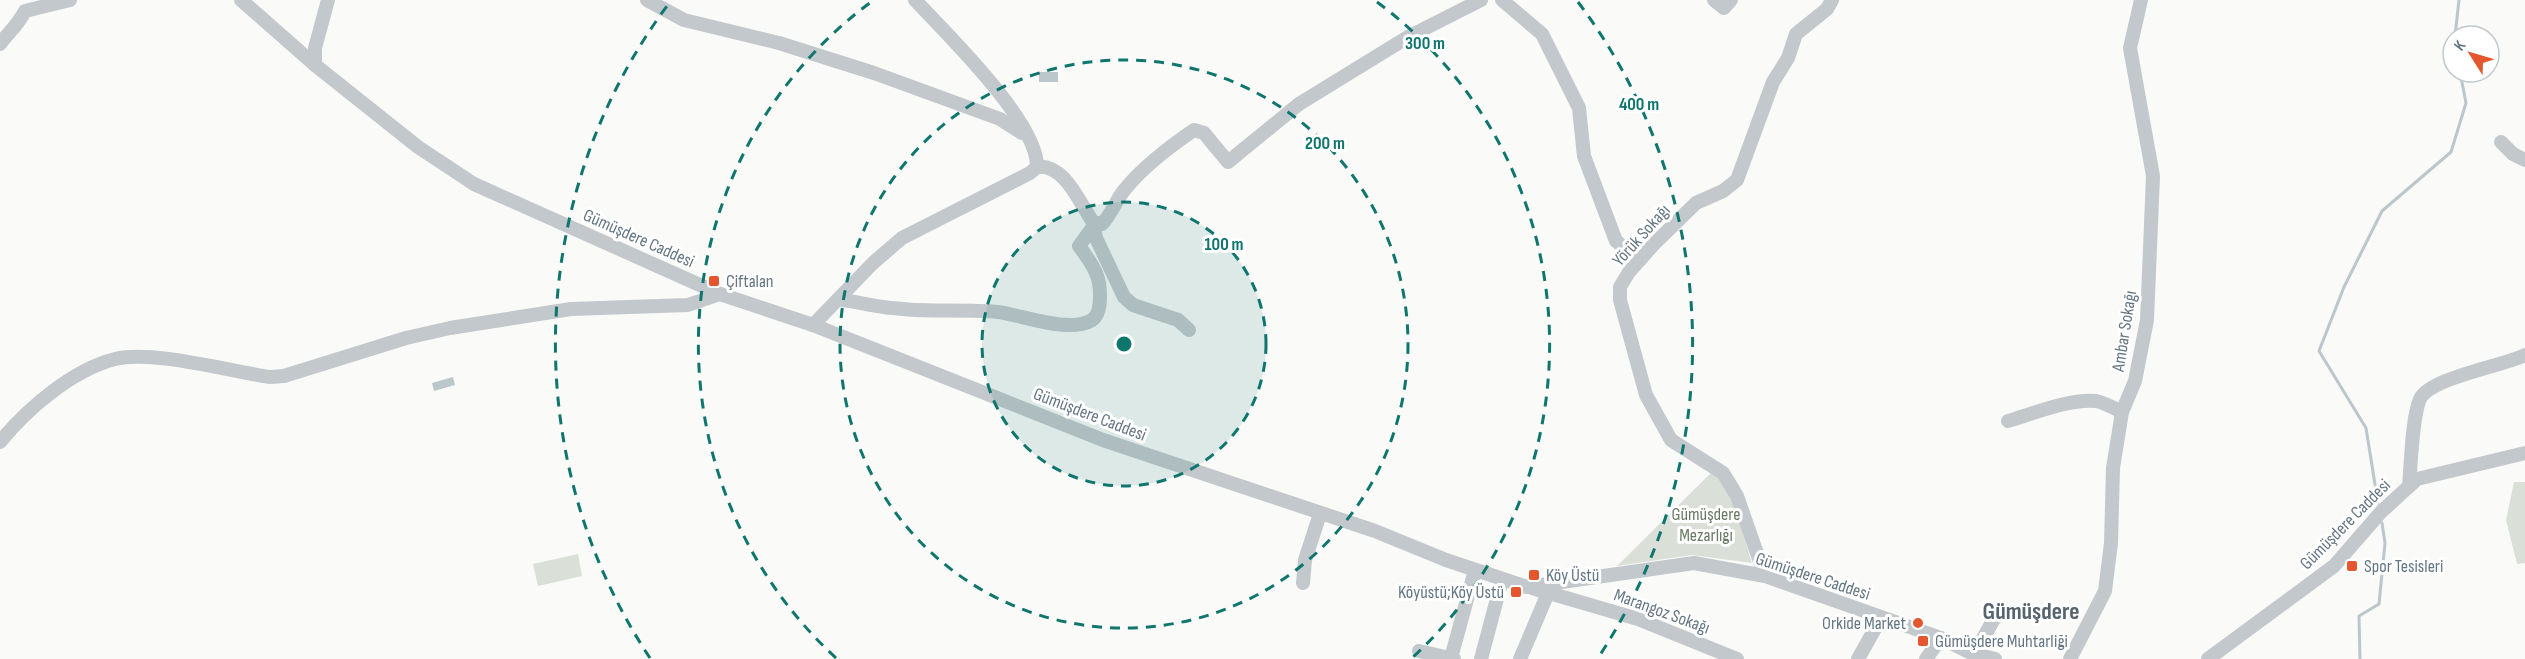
<svg xmlns="http://www.w3.org/2000/svg" width="2525" height="659" viewBox="0 0 2525 659" font-family="'Sofia Sans Condensed',sans-serif">
	<style>
		.green { fill: #dadfd7 }
		.water { fill: #bbc7cb }
		.lines { fill: none; stroke-linecap: round; stroke-linejoin: round }
		.stream { stroke: #bbc7cb; stroke-width: 3 }
		.minor { stroke: #c3c8cc; stroke-width: 14 }
		.ring { fill: none; stroke: #0f766e; stroke-width: 3; stroke-dasharray: 10 8 }
		.poi-dot { fill: #e4572e; stroke: #fff; stroke-width: 2 }
		.labels { text-anchor: middle; stroke-width: 6; stroke-linejoin: round; paint-order: stroke }
		.street-label { font-size: 18px; fill: #657683; stroke: #fff }
		.poi-label { font-size: 18px; fill: #657683; stroke: #fff; text-anchor: start }
		.park-label { font-size: 18px; fill: #687a64; stroke: #fff }
		.district-label { font-size: 24px; font-weight: bold; fill: #57646e; stroke: #fff }
		.centre { fill: #0f766e; stroke: #fff; stroke-width: 3 }
		.ring-label { font-size: 18px; text-anchor: middle; font-weight: bold; fill: #0f766e; stroke: #fff; stroke-width: 6; stroke-linejoin: round; paint-order: stroke }
	</style>
	<rect width="100%" height="100%" fill="#fafaf8"/>
	<g class="green">
		<polygon points="1713,471 1731,495 1752,563 1692,555 1617,566"/>
		<polygon points="2514,482 2525,482 2525,563 2517,564 2506,520"/>
		<polygon points="578,554 582,576 538,586 533,564"/>
	</g>
	<g class="water">
		<rect x="1039" y="72" width="19" height="10"/>
		<polygon points="453,377 455,385 434,391 432,383"/>
	</g>
	<g class="lines">
		<g class="stream">
			<polyline points="2455,36 2459,0"/>
			<polyline points="2378,503 2366,428 2319,351 2344,287 2382,211 2451,152 2466,103 2460,72"/>
			<polyline points="2360,659 2359,616 2379,604 2385,543 2382,523"/>
		</g>
		<g class="minor">
			<polyline points="241,0 315,65 418,147 474,184 720,294 813,325 1103,440 1375,531 1446,560 1527,587 1694,563 1765,576 1941,638 1969,652 1995,659"/>
			<polyline points="647,0 684,20 779,43 874,73 1000,119 1022,133"/>
			<polyline points="1502,0 1542,34 1579,108 1584,156 1616,241 1640,260"/>
			<polyline points="1714,0 1724,8 1731,0"/>
			<path d="M0 44C9 32 18 25 25 11L70 0"/>
			<polyline points="315,65 315,48 328,0"/>
			<polyline points="2501,142 2513,154 2525,160"/>
			<path d="M1037 167C1064 163 1079 202 1093 222L1102 224C1112 214 1116 199 1126 188 1145 165 1169 147 1194 130L1204 133 1228 162 1299 104 1408 37 1481 0"/>
			<polyline points="1093,222 1096,238 1124,297 1133,305 1178,320 1189,330"/>
			<path d="M839 299C860 303 881 308 902 309 934 312 966 309 998 312 1022 315 1070 334 1092 320 1103 313 1101 284 1096 273 1092 264 1085 254 1079 246L1092 228"/>
			<path d="M813 325 873 263 902 238 1030 173 1037 167C1038 122 946 33 915 0"/>
			<path d="M2008 421C2032 414 2071 398 2096 401 2105 403 2114 408 2122 412"/>
			<path d="M0 442C27 409 72 370 115 359 154 350 228 371 270 377L284 376 406 338 450 328 571 309 688 305 720 294"/>
			<path d="M2409 486C2411 464 2412 417 2420 399 2430 378 2502 366 2525 355"/>
			<polyline points="1765,576 1737,496 1723,473 1671,440 1646,395 1620,300 1620,287 1629,272 1654,244 1696,203 1723,191 1737,180 1773,82 1788,58 1796,34 1827,9 1832,0"/>
			<polyline points="1303,583 1305,560 1320,514"/>
			<polyline points="1532,588 1638,619 1737,659"/>
			<polyline points="1419,651 1454,659"/>
			<polyline points="1975,653 1995,617"/>
			<polyline points="1451,658 1475,570"/>
			<polyline points="1481,659 1502,580"/>
			<polyline points="1520,659 1548,593"/>
			<polyline points="1858,659 1881,618"/>
			<polyline points="1926,659 1941,638"/>
			<polyline points="2070,659 2105,591 2111,543 2113,468 2122,412 2135,381 2147,320 2153,176 2130,48 2141,0"/>
			<polyline points="2208,659 2334,566 2381,512 2417,479 2525,453"/>
		</g>
	</g>
	<circle cx="1124" cy="344" r="142" fill="#0f766e" fill-opacity=".12"/>
	<g class="ring">
		<circle cx="1124" cy="344" r="142"/>
		<circle cx="1124" cy="344" r="284"/>
		<path d="M836 658A426 426 0 0 1 871 2M1377 2A426 426 0 0 1 1412 658"/>
		<path d="M650 658A568 568 0 0 1 670 2M1578 2A568 568 0 0 1 1598 658"/>
	</g>
	<g class="poi-dot">
		<rect x="708" y="275" width="12" height="12" rx="3"/>
		<rect x="2346" y="560" width="12" height="12" rx="3"/>
		<rect x="1528" y="569" width="12" height="12" rx="3"/>
		<rect x="1510" y="586" width="12" height="12" rx="3"/>
		<circle cx="1918" cy="623" r="6"/>
		<rect x="1917" y="635" width="12" height="12" rx="3"/>
	</g>
	<g class="labels">
		<g class="street-label">
			<text transform="translate(1641 235) rotate(-48)" y="6">Yörük Sokağı</text>
			<text transform="translate(639 238) rotate(24)" y="6">Gümüşdere Caddesi</text>
			<text transform="translate(2124 331) rotate(-81)" y="6">Ambar Sokağı</text>
			<text transform="translate(1090 414) rotate(21)" y="6">Gümüşdere Caddesi</text>
			<text transform="translate(2345 524) rotate(-45)" y="6">Gümüşdere Caddesi</text>
			<text transform="translate(1813 576) rotate(18)" y="6">Gümüşdere Caddesi</text>
			<text transform="translate(1662 611) rotate(20)" y="6">Marangoz Sokağı</text>
		</g>
		<g class="poi-label">
			<text x="726" y="287">Çiftalan</text>
			<text x="2364" y="572">Spor Tesisleri</text>
			<text x="1546" y="581">Köy Üstü</text>
			<text x="1504" y="598" text-anchor="end">Köyüstü;Köy Üstü</text>
			<text x="1906" y="629" text-anchor="end">Orkide Market</text>
			<text x="1935" y="647">Gümüşdere Muhtarliği</text>
		</g>
		<g class="park-label">
			<text x="1706" y="520">Gümüşdere<tspan x="1706" dy="21">Mezarlığı</tspan></text>
		</g>
		<g class="district-label">
			<text x="2031" y="619">Gümüşdere</text>
		</g>
	</g>
	<circle cx="1124" cy="344" r="9" class="centre"/>
	<g class="ring-label">
		<text x="1425" y="49">300 m</text>
		<text x="1639" y="110">400 m</text>
		<text x="1325" y="149">200 m</text>
		<text x="1224" y="250">100 m</text>
	</g>
	<g transform="translate(2471 54) rotate(307)"><circle r="28" fill="#ffffff" stroke="#c1c8cd" stroke-width="1.5"/>
	<path d="M0-4.5L10 22L0 15L-10 22Z" fill="#e4572e"/>
	<text y="-9" font-size="16" font-weight="bold" text-anchor="middle" fill="#657683">K</text>
	</g>
</svg>
